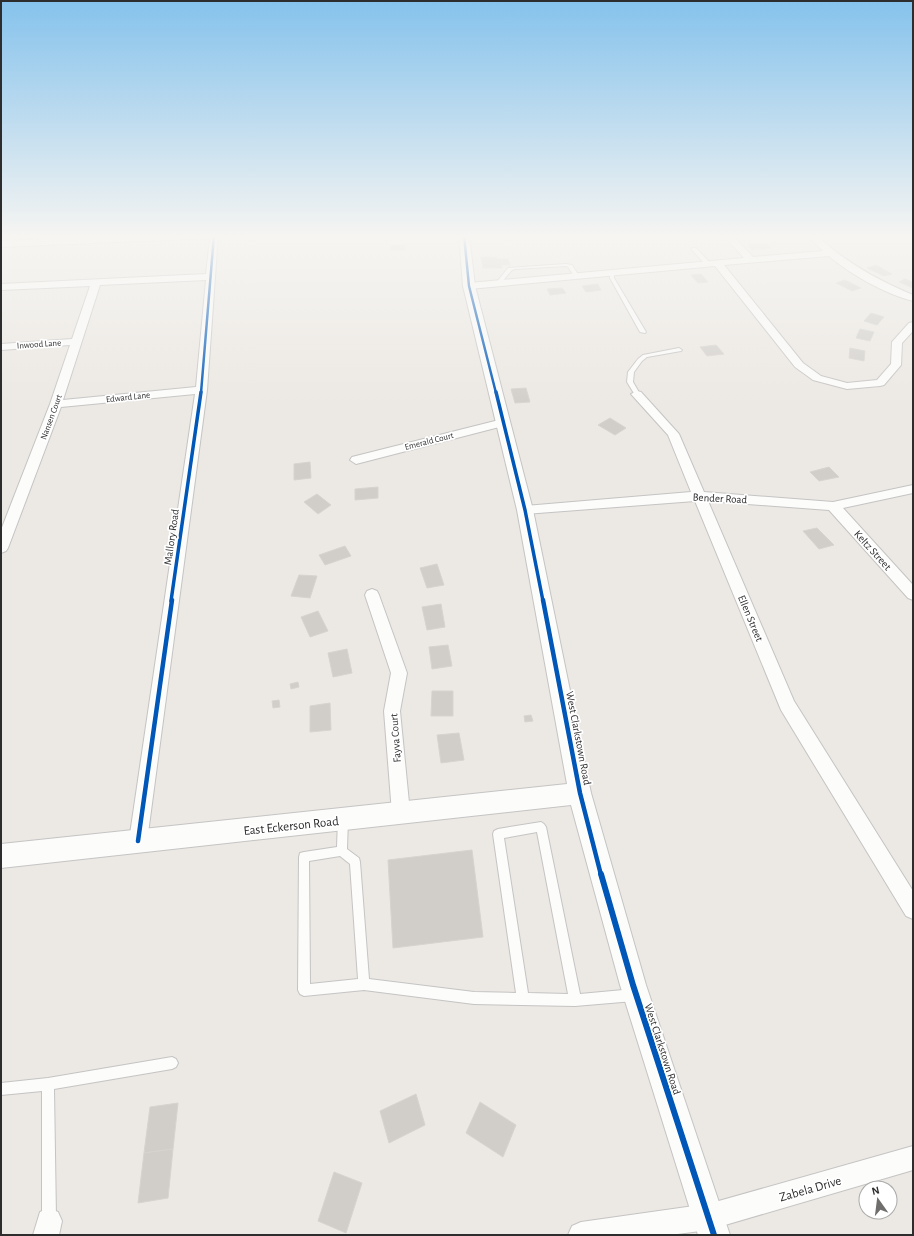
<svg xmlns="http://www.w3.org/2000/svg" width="914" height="1236" viewBox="0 0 914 1236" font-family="'Alegreya Sans',sans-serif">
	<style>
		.building { fill: #d1ceca; stroke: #d7d4cf }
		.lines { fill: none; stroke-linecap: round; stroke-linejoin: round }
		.service-casing { stroke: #c5c4c4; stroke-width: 2 }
		.minor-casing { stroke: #c5c4c4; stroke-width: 2 }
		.tertiary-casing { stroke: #c5c4c4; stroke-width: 2 }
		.service { fill: #fcfcfb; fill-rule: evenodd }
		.minor { fill: #fcfcfb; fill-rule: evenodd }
		.tertiary { fill: #fcfcfb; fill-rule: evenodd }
		.cycleway-far3-casing { stroke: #fff; stroke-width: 4 }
		.cycleway-far2-casing { stroke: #fff; stroke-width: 5.5 }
		.cycleway-far1-casing { stroke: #fff; stroke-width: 7 }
		.cycleway-casing { stroke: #fff; stroke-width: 8 }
		.cycleway-far3 { stroke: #0057b8; stroke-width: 2.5 }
		.cycleway-far2 { stroke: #0057b8; stroke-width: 3.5 }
		.cycleway-far1 { stroke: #0057b8; stroke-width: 4.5 }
		.cycleway { stroke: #0057b8; stroke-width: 6 }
		.labels { text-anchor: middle; stroke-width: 3.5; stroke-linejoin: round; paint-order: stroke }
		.far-street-label { font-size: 9px; fill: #2d2d2d; stroke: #fff }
		.street-label { font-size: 11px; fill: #2d2d2d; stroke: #fff }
		.near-street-label { font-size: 13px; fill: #2d2d2d; stroke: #fff }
	</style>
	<rect width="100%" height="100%" fill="#ece8e3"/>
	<g class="building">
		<polygon points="766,243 771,248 752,250 747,244"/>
		<polygon points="391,245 405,245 405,250 390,250"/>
		<polygon points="481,257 496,257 497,259 508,259 510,265 501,265 502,268 483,268"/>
		<polygon points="876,265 892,274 884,276 867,268"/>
		<polygon points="701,274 708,282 698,283 691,275"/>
		<polygon points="905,279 913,282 913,288 899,282"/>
		<polygon points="845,280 861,288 852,291 836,283"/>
		<polygon points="598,284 601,290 586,292 582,286"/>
		<polygon points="562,288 566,293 550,295 547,289"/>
		<polygon points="871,313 884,317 877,325 864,321"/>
		<polygon points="860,329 874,332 870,341 856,338"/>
		<polygon points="716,345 724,354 707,356 700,347"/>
		<polygon points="850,348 865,351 864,361 849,358"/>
		<polygon points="526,388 530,402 515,403 511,389"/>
		<polygon points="610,418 626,428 615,435 598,425"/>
		<polygon points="310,462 311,478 294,480 294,464"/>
		<polygon points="829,467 839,477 819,481 810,472"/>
		<polygon points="378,487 378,498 355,500 355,489"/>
		<polygon points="317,494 331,505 318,514 304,502"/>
		<polygon points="817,528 834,545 819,549 803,531"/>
		<polygon points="345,546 351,556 325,565 319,555"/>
		<polygon points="437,564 444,585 427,588 420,568"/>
		<polygon points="299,575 317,576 310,598 291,596"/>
		<polygon points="441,604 445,627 427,630 422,607"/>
		<polygon points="318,611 328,631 310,637 301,617"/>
		<polygon points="448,645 452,666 432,669 429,647"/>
		<polygon points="347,649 352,673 333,677 328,653"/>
		<polygon points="298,682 299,687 291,689 290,684"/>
		<polygon points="432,691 453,691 453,716 431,716"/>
		<polygon points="279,700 280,707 273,708 272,701"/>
		<polygon points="330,703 331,730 310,732 310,706"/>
		<polygon points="531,715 533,721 525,722 524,716"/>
		<polygon points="459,733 464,760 441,763 437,735"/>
		<polygon points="472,850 483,937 393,948 388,860"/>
		<polygon points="416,1094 425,1125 389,1143 380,1111"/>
		<polygon points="480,1102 516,1125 503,1157 466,1133"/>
		<polygon points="178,1103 173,1149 144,1153 150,1107"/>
		<polygon points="173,1149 168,1198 138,1203 144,1153"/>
		<polygon points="334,1172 362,1183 346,1233 318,1221"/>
	</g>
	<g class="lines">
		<g class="service-casing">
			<g id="service">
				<polygon points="692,248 696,248 710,263 710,265 706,265 692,250"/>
				<polygon points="566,264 572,265 579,276 579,277 575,277 568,267 566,266 515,269 512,270 500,284 496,283 508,268"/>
				<polygon points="610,272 614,273 614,278 646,332 645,333 640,332 610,278"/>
				<polygon points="679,348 682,350 681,351 647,357 642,361 634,372 633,382 640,394 637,396 635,395 627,382 628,372 638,359 643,355"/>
				<path d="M343 814 346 816 348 819 347 849 359 858 360 862 369 979 474 992 516 993 493 834 494 831 498 829 541 822 544 824 546 827 580 994 634 989 638 991 640 995 638 999 634 1001 575 1006 474 1004 364 990 304 996 300 994 298 990 299 857 300 853 304 852 337 847 338 819 340 816ZM537 832 568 994 528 993 504 838ZM340 856 350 864 358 979 310 984 309 861Z"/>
				<polygon points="172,1057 176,1059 178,1063 176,1067 172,1069 54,1089 56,1218 54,1223 49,1225 44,1223 42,1218 42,1091 1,1095 1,1083 48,1078"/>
			</g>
		</g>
		<g class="minor-casing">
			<g id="minor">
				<path d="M157 235H218L207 390 147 841 145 847 138 850 131 847 129 841 195 394 61 407 8 548 6 551 1 553V530L50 404 70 345 1 350V344L72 339 90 286 1 290V284L206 274 210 238 1 247V241ZM206 280 196 387 63 400 100 285Z"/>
				<path d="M723 235H732L753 257 823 251 807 235H816C845 262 877 280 913 295V301C885 294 850 274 829 256L724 265 803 363 821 376 847 383 877 380 891 364 892 342 909 323 913 322V331L902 343 901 365 884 385 880 386 847 389 813 380 795 367 715 266 469 289 464 286 469 283 744 258Z"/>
				<polygon points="637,391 641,392 679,434 704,492 833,502 913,485 913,493 843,508 913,585 913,600 908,598 829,510 708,501 794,701 913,891 913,919 906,916 781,710 695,501 525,514 520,513 518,510 520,507 525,506 691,492 668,435 631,394"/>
				<polygon points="503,419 509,423 507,425 356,464 350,460 352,457"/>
				<polygon points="372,589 377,591 379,595 407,673 400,711 410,813 407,819 401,822 395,819 392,813 384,711 391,673 365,595 367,591"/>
				<polygon points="913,1146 913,1170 708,1230 670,1235 568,1235 572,1226 581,1222 708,1204"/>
				<polygon points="49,1208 58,1212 62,1221 59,1235 33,1235 40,1212"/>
			</g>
		</g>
		<g class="tertiary-casing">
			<polygon id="tertiary" points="459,235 469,235 475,286 533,510 591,793 646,985 730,1235 698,1235 620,985 571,805 1,868 1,844 567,784 517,510 463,286"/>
		</g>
		<use href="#service" class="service"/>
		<use href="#minor" class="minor"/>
		<use href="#tertiary" class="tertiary"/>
		<g class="cycleway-far3-casing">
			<g id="cycleway-far3">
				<polyline points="464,235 469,286 496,393"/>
				<polyline points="201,393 214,235"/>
			</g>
		</g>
		<g class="cycleway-far2-casing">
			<g id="cycleway-far2">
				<polyline points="496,392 525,510 543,601"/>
				<polyline points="171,601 201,392"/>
			</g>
		</g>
		<g class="cycleway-far1-casing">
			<g id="cycleway-far1">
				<polyline points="543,600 580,793 601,875"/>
				<polyline points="138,841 172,600"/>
			</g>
		</g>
		<g class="cycleway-casing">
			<polyline id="cycleway" points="601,874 633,985 714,1235"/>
		</g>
		<use href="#cycleway-far3" class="cycleway-far3"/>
		<use href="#cycleway-far2" class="cycleway-far2"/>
		<use href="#cycleway-far1" class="cycleway-far1"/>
		<use href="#cycleway" class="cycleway"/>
	</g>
	<linearGradient id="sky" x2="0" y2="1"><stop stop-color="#85c2ec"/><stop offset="0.58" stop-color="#f6f5f2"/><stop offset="1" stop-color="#f6f5f2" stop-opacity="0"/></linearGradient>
	<rect width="914" height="408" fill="url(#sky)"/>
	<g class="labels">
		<g class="far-street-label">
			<text transform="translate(39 344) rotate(-4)" y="3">Inwood Lane</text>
			<text transform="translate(128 397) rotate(-6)" y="3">Edward Lane</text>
			<text transform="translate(51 417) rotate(-70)" y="3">Nansen Court</text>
			<text transform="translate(429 441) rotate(-14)" y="3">Emerald Court</text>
		</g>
		<g class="street-label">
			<text transform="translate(720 498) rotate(3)" y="4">Bender Road</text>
			<text transform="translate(171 537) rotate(-82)" y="4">Mallory Road</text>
			<text transform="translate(873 550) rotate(48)" y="4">Keltz Street</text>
			<text transform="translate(751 618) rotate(67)" y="4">Ellen Street</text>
			<text transform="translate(395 738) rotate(-94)" y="4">Fayva Court</text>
			<text transform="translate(579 738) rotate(79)" y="4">West Clarkstown Road</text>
			<text transform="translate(663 1049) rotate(72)" y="4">West Clarkstown Road</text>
		</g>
		<g class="near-street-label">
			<text transform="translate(291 825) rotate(-6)" y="5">East Eckerson Road</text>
			<text transform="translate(810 1188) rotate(-16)" y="5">Zabela Drive</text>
		</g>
	</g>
	<rect width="914" height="1236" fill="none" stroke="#2d2d2d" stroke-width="4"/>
	<g transform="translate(878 1200) rotate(346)"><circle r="19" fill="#ffffff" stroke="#ababab"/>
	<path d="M0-3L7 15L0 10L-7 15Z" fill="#706e6d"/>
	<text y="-6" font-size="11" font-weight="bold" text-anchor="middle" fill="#2d2d2d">N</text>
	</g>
</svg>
